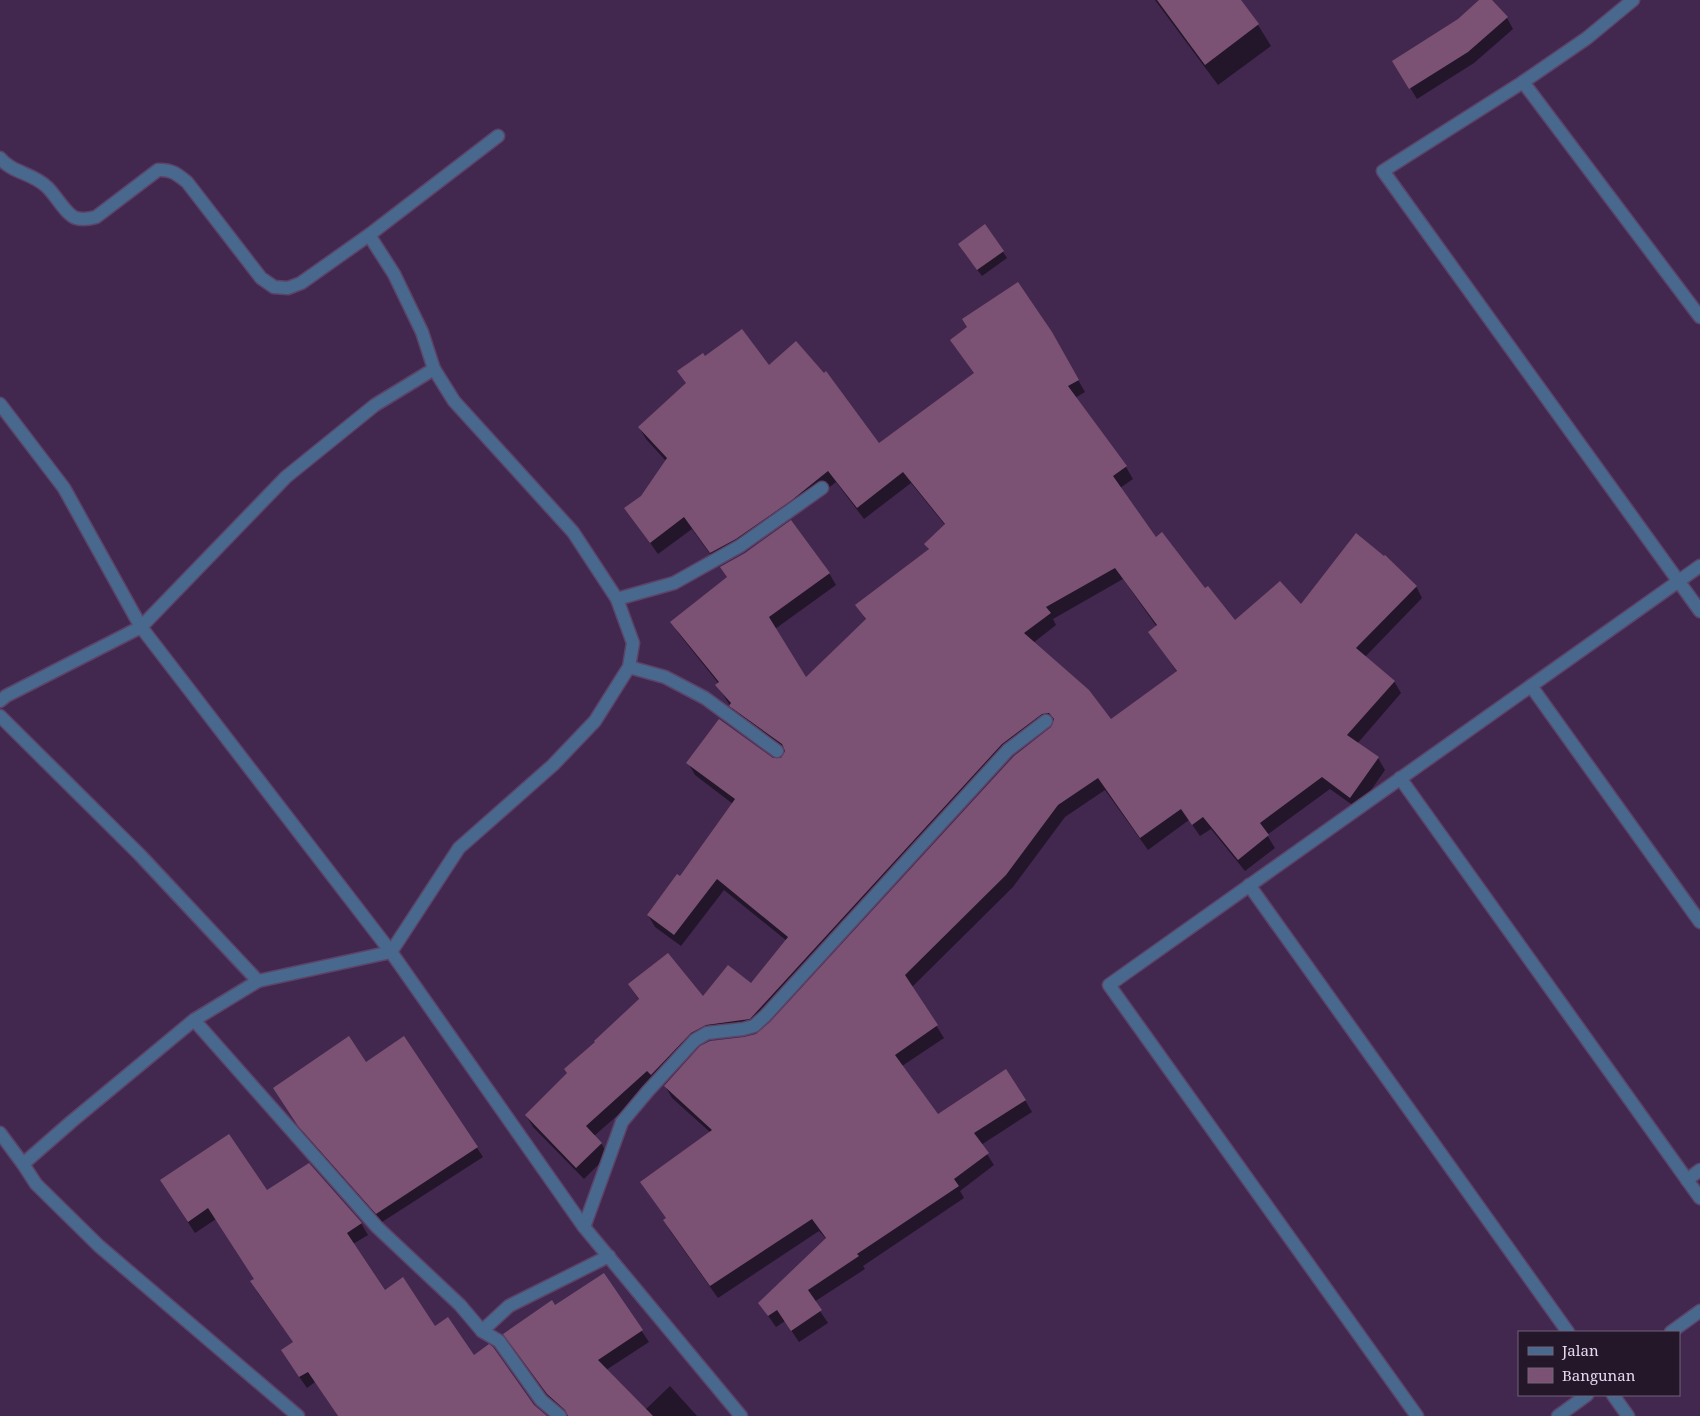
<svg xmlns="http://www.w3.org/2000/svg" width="1700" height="1416" viewBox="0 0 1700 1416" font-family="'Noto Serif',serif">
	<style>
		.shadow { fill: #0007; fill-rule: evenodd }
		.building { fill: #7c5274; fill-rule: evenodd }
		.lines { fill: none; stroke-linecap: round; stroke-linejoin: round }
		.minor-casing { stroke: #5c4468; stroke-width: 15 }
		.minor { stroke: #49688e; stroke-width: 12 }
	</style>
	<rect width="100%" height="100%" fill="#42284f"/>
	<g class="shadow">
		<polygon points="1155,0 1240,0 1258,25 1271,46 1218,85"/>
		<polygon points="1481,0 1490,0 1507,18 1513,29 1474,63 1417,99 1394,61 1459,20"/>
		<polygon points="963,251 1003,252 1007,258 982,276"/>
		<path d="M1051 333 1085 392 1075 398 1126 467 1133 479 1120 488 1155 538 1234 622 1301 606 1416 586 1422 598 1365 657 1394 681 1401 693 1357 744 1378 758 1385 770 1358 809 1330 789 1267 835 1275 848 1245 871 1211 829 1200 836 1189 820 1148 850 1105 790 1065 817 1013 887 912 987 944 1038 902 1066 938 1115 1025 1100 1032 1112 981 1145 994 1165 960 1191 964 1198 863 1266 865 1269 814 1302 828 1323 799 1342 785 1321 776 1327 759 1303 827 1240 819 1231 718 1298 671 1232 664 1220 667 1219 649 1194 711 1133 672 1098 665 1086 744 1038 757 1035 771 1023 1052 728 1054 724 1048 726 1009 757 757 1030 713 1037 698 1045 594 1136 601 1143 608 1155 584 1179 533 1127 526 1115 639 1000 629 985 703 998 751 985 787 941 724 890 681 946 655 927 648 915 680 878 733 804 695 775 688 763 781 759 785 753 738 718 717 685 719 684 679 634 672 622 829 573 836 585 775 629 806 679 866 620 857 606 929 550 926 544 945 525 911 483 864 519 836 482 798 512 718 565 692 529 658 554 626 509 642 497 666 461 646 439 639 427 687 384 679 371 705 358 769 367 879 445 975 374 952 340ZM1123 579 1157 627 1150 632 1177 672 1110 721 1033 643 1056 625 1053 619Z"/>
		<polygon points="404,1038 483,1157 382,1222 305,1135 280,1098 365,1063"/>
		<polygon points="309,1164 361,1223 368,1235 353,1244 385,1292 473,1357 546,1416 338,1416 315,1382 307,1388 289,1362 294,1343 258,1293 252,1282 255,1279 216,1219 195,1233 161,1181 267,1192"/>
		<polygon points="604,1275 649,1342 606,1370 645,1410 670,1386 697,1416 566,1416 555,1406 512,1346 505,1335 555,1307"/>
	</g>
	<g class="building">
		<polygon points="1157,0 1241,0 1259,24 1205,65"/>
		<polygon points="1479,0 1492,0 1508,17 1468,52 1409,89 1392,61 1458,19"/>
		<polygon points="985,224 1004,251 977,270 958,244"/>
		<path d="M1018 282 1052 332 1079 380 1068 386 1127 466 1113 476 1156 537 1162 532 1205 588 1208 586 1235 620 1280 581 1301 604 1356 533 1384 556 1385 555 1417 586 1356 648 1395 681 1347 735 1379 757 1350 798 1322 777 1260 823 1269 835 1238 860 1203 817 1192 825 1181 809 1140 838 1098 778 1058 805 1006 875 905 975 938 1025 895 1055 938 1114 1006 1069 1026 1100 974 1133 989 1153 954 1179 959 1186 857 1254 859 1256 808 1290 822 1310 791 1331 777 1310 768 1316 758 1303 826 1238 812 1219 710 1286 663 1220 666 1218 640 1182 712 1130 664 1086 700 1046 710 1041 744 1037 756 1034 770 1022 1014 756 1051 727 1054 719 1049 713 1042 714 1002 744 750 1019 706 1025 691 1033 651 1075 647 1071 586 1126 602 1143 576 1168 525 1115 567 1073 564 1069 595 1042 594 1041 639 999 628 984 668 953 703 996 728 965 751 983 788 937 717 879 674 935 647 915 677 874 680 876 735 799 686 763 719 719 773 758H781L785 751 782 744 729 706 731 703 715 685 719 682 670 622 727 577 720 567 745 553 791 520 830 573 769 617 806 677 866 619 855 605 929 549 924 544 945 524 903 472 857 508 828 471 792 500 736 539 710 553 684 517 650 543 624 508 641 496 667 458 638 427 686 383 677 371 703 353 705 356 742 329 769 365 796 341 824 373 826 371 879 443 974 373 950 340 967 327 962 319ZM1115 568 1157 625 1148 632 1177 671 1111 719 1089 690 1024 633 1051 613 1046 607Z"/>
		<polygon points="349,1036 366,1062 404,1036 478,1147 376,1214 298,1126 273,1088"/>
		<polygon points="229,1134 267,1190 309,1163 362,1223 347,1233 385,1290 403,1277 435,1326 448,1317 474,1355 489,1344 493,1347 534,1405 547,1416 338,1416 308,1372 299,1377 281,1350 293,1342 250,1281 254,1279 208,1208 188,1222 160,1180"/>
		<polygon points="604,1273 643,1330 598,1360 653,1416 568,1416 565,1410 547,1394 503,1334 552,1300 555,1305"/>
	</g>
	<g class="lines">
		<g class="minor-casing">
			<g id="minor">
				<polyline points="1633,0 1587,38 1523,82 1383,171 1700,611"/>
				<polyline points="1523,82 1700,317"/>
				<path d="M0 158C12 173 33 173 47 187 55 194 66 215 76 218 83 220 89 219 96 217L158 170C171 169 177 174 187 182L261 278 274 287 288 288 301 283 369 235 498 136"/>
				<polyline points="0,404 64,488 141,627 391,952 584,1227 741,1416"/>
				<polyline points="617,599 674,583 740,546 822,488"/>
				<polyline points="629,667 665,677 705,698 777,751"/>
				<polyline points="1531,686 1700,922"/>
				<polyline points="0,701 6,696 141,627 286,477 375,405 434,369"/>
				<polyline points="0,716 140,855 258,981"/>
				<polyline points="1400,778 1700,1198"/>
				<polyline points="1249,885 1568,1332"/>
				<polyline points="194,1020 377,1227 460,1305 482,1331 509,1306 609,1256"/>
				<polyline points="0,1133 23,1164 71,1122 194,1020 258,981 391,952 459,848 553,765 595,721 629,667 633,643 617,599 573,532 454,401 434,369 422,332 394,274 369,235"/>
				<polyline points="23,1164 36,1184 99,1246 298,1416"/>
				<polyline points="1687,1180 1700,1170"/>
				<polyline points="584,1227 622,1122 648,1091 695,1040 707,1033 743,1029 754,1026 765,1016 1008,750 1046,721"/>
				<polyline points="482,1331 499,1341 541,1400 560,1416"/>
				<polyline points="1671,1332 1700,1311"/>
				<polyline points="1613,1395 1628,1416"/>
				<polyline points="1417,1416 1109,985 1700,566"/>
				<polyline points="1558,1416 1587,1395"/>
			</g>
		</g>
		<use href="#minor" class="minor"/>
	</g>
	<rect x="1518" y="1331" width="162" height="65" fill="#231729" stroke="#716378"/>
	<rect x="1528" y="1347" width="25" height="8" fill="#49688e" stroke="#716378"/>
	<text x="1562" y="1356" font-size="15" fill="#e6d6ee">Jalan</text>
	<rect x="1528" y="1368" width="25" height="15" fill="#7c5274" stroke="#716378"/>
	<text x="1562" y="1381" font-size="15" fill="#e6d6ee">Bangunan</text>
</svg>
